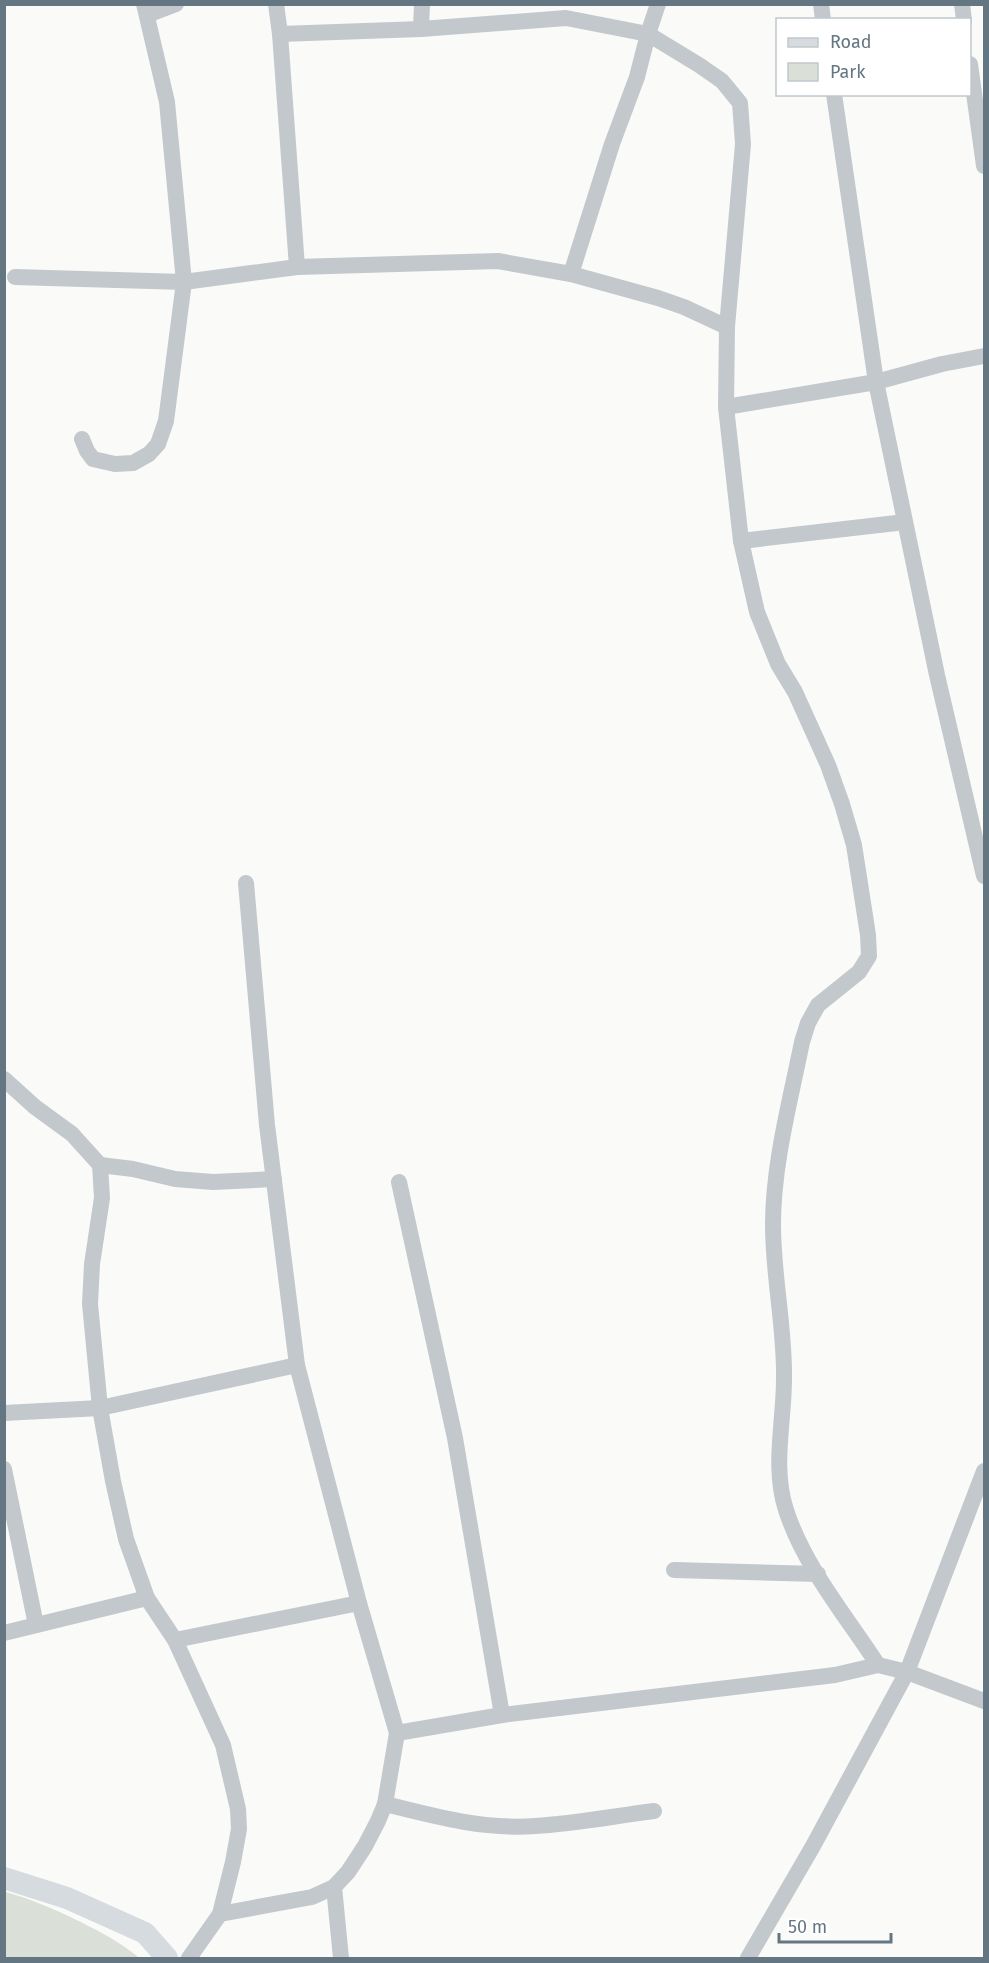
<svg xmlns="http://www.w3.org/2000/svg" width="989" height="1963" viewBox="0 0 989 1963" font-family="'Fira Sans',sans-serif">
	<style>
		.green { fill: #dadfd7 }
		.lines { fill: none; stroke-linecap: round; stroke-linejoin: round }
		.street { stroke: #c3c8cc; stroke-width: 16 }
		.secondary { stroke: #d6dbdf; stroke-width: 22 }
	</style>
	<rect width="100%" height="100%" fill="#fafaf8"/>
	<path class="green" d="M5 1892C39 1900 114 1935 139 1958H5Z"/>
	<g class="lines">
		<g class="street">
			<polyline points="276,4 280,34 297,267"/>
			<polyline points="821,4 823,20"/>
			<polyline points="962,4 964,20"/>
			<polyline points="147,15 176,4"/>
			<polyline points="421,29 422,4"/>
			<path d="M280 34 421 29 566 18 648 34 699 65 722 81 740 103 743 144 727 327 726 407 741 541 757 612 778 664 795 692 828 765 842 804 854 845 868 935 869 956 859 972 818 1005 808 1023 802 1042C790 1102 773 1164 773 1225 773 1277 785 1328 784 1379 784 1423 772 1467 786 1510 804 1566 846 1616 878 1665"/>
			<polyline points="970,64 984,166"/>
			<polyline points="834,94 876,382 937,675 984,876"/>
			<polyline points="571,274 612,144 637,77 648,34 658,4"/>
			<polyline points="15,277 184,282 297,267 498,261 571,274 658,298 684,307 727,327"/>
			<polyline points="726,407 876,382 942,364 984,356"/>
			<polyline points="82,439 87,451 93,459 115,464 133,463 149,454 158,444 166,421 184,282 167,102 144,4"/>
			<polyline points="741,541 905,522"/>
			<polyline points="4,1079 35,1107 72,1134 100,1165 102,1198 92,1264 90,1304 100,1408 113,1481 126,1539 147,1598 175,1640 223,1745 238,1809 239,1829 233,1862 220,1914 189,1958"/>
			<polyline points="100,1165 133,1169 175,1179 213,1182 274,1179"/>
			<polyline points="399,1182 455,1438 502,1715"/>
			<polyline points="4,1413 100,1408 297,1365"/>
			<polyline points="4,1469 36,1625"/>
			<polyline points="674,1570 818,1574"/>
			<polyline points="4,1633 147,1598"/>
			<polyline points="175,1640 359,1603"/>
			<polyline points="397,1733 502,1715 835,1675 878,1665 907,1672 984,1701"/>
			<path d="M385 1804C433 1816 484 1830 535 1826 574 1824 614 1816 654 1811"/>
			<polyline points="334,1887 341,1958"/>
			<polyline points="220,1914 312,1897 334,1887 348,1872 365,1846 378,1821 385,1804 397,1733 359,1603 297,1365 267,1125 246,883"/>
			<polyline points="748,1958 813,1846 907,1672 984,1471"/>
		</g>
		<polyline class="secondary" points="4,1878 67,1898 145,1933 167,1958"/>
	</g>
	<rect width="989" height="1963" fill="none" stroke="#657683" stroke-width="12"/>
	<rect x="776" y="18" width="195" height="78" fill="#ffffff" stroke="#c1c8cd" stroke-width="1.5"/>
	<rect x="788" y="38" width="30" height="9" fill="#d6dbdf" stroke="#c1c8cd" stroke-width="1.5"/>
	<text x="830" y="48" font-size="18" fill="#657683">Road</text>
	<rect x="788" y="63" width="30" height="18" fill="#dadfd7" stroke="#c1c8cd" stroke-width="1.5"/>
	<text x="830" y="78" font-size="18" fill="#657683">Park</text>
	<path d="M779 1933v9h112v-9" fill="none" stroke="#657683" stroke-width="3"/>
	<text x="788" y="1933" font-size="18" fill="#657683" stroke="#ffffff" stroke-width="4.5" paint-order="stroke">50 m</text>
</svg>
